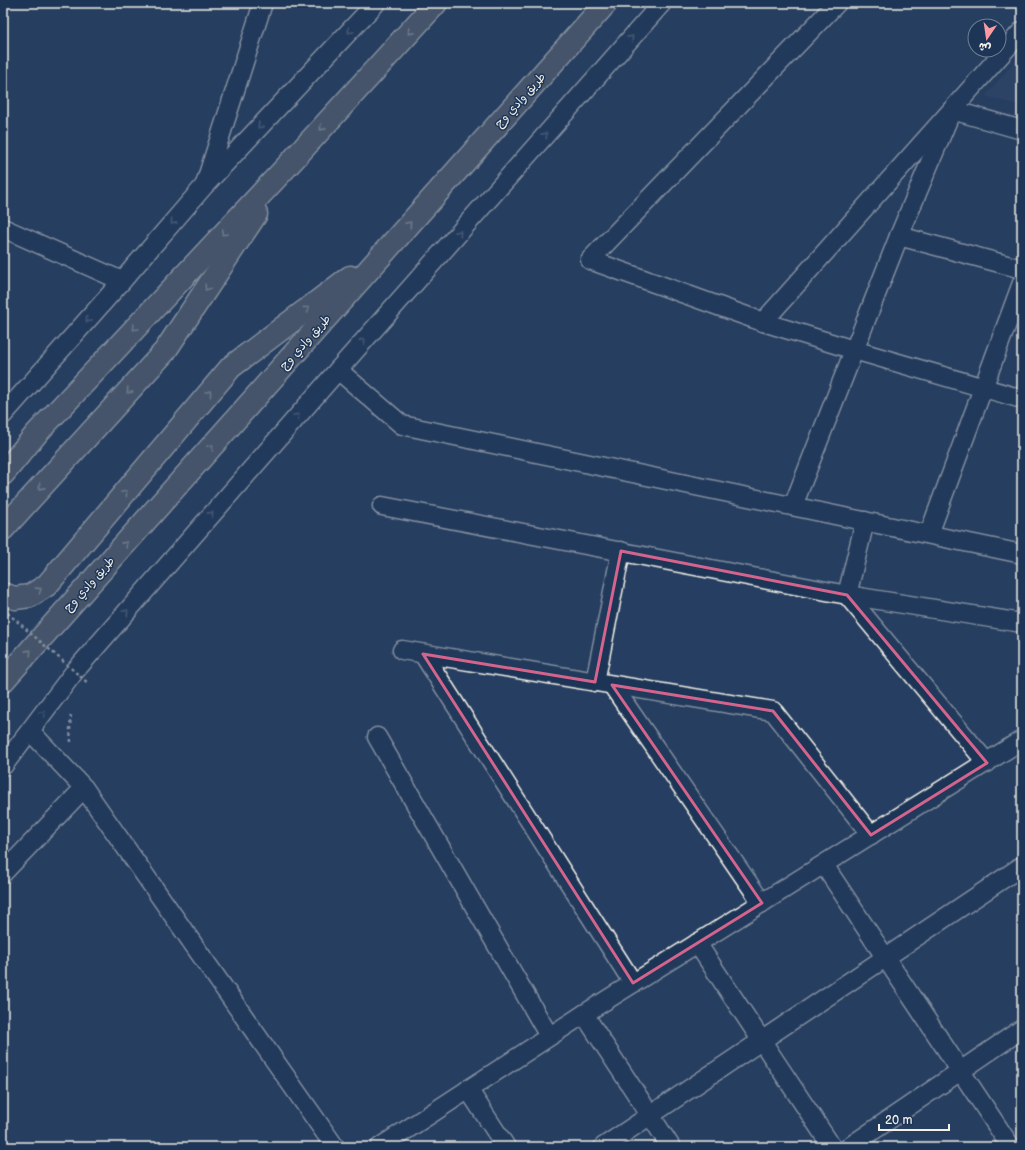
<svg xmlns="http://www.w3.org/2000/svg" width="1025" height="1150" viewBox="0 0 1025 1150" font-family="'Balsamiq Sans','Playpen Sans Arabic',sans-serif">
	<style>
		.built { fill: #354b6e }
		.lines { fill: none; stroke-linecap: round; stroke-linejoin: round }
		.minor-casing { stroke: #f4f1e8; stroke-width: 21 }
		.primary-casing { stroke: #f4f1e8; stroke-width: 25 }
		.path { stroke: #f4f1e8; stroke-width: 2.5; stroke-dasharray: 3 3; stroke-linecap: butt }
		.minor { stroke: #1d3557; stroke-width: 18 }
		.primary { stroke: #6b6f75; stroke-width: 22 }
		.path-bridge { stroke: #f4f1e8; stroke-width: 2.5; stroke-dasharray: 3 3; stroke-linecap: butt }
		.oneway { stroke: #68778a }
		.oneway2 { stroke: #bdbdba }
		.marked { fill: none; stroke: #d4648c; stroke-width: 3; stroke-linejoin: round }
		.labels { text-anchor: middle; stroke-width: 3; stroke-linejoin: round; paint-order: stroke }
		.street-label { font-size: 12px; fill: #f4f1e8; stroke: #1d3557 }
	</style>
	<rect width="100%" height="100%" fill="#263e61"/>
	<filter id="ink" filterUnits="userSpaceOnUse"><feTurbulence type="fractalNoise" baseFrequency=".025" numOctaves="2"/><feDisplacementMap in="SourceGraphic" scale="8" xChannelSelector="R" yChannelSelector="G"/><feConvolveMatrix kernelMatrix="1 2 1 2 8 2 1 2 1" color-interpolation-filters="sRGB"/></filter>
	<g filter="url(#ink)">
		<polygon class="built" points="1022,52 1022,106 986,96"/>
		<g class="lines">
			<g class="minor-casing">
				<g id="minor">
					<polyline points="837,3 590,260 763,322 854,350 1022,399"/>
					<polyline points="206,181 263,3"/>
					<polyline points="3,228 122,281"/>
					<polyline points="899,236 1022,269"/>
					<polyline points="763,322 1022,31"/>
					<polyline points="338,370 402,425 1022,554"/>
					<polyline points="3,415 122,281 204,186 376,3"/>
					<polyline points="382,506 847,595 1022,623"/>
					<polyline points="793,506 899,236 952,110 1022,130"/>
					<polyline points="865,521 847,595 886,642 987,763"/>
					<polyline points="929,534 1022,283"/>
					<polyline points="402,650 773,711 871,835"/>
					<polyline points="423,654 633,983"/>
					<polyline points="595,682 621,551"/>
					<polyline points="612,685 762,903"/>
					<polyline points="30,731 84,788 335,1147"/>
					<polyline points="377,737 549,1036"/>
					<polyline points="3,766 75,671 338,370 662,3"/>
					<polyline points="824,865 1011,1147"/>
					<polyline points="3,873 84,788"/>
					<polyline points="697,943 832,1147"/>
					<polyline points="584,1014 671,1147"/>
					<polyline points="468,1089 506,1147"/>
					<polyline points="380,1147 584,1014 1022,740"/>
					<polyline points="603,1147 1022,866"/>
					<polyline points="849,1147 1022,1029"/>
				</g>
			</g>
			<g class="primary-casing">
				<g id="primary">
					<polyline points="3,474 37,433 291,162 436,3"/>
					<polyline points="3,529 165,351 256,214"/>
					<polyline points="3,594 15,598 30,596 47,585 231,367 350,277"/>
					<polyline points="3,681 606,3"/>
				</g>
			</g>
			<polyline class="path" points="71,742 70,730 71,713"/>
			<use href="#minor" class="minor"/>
			<use href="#primary" class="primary"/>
			<polyline class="path-bridge" points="3,609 89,684"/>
		</g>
		<defs><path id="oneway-chevron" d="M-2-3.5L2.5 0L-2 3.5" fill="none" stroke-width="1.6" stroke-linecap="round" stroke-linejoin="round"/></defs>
		<g class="oneway">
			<use href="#oneway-chevron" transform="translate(350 31) rotate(133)"/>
			<use href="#oneway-chevron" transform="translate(631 38) rotate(-48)"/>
			<use href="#oneway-chevron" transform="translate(260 126) rotate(133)"/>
			<use href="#oneway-chevron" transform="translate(545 135) rotate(-48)"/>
			<use href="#oneway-chevron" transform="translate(173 222) rotate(131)"/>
			<use href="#oneway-chevron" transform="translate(459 233) rotate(-48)"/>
			<use href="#oneway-chevron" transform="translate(88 320) rotate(132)"/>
			<use href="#oneway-chevron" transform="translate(363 341) rotate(-48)"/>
			<use href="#oneway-chevron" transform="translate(297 416) rotate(-49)"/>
			<use href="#oneway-chevron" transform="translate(211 514) rotate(-49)"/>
			<use href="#oneway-chevron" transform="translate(126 612) rotate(-49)"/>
			<use href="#oneway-chevron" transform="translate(43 713) rotate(-53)"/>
		</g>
		<g class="oneway2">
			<use href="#oneway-chevron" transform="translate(410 32) rotate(132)"/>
			<use href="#oneway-chevron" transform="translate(322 128) rotate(132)"/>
			<use href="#oneway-chevron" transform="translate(409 224) rotate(-48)"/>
			<use href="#oneway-chevron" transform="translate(224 233) rotate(133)"/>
			<use href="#oneway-chevron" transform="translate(207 288) rotate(124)"/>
			<use href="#oneway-chevron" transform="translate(307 309) rotate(-37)"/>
			<use href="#oneway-chevron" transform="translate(135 328) rotate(133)"/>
			<use href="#oneway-chevron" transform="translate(129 391) rotate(132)"/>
			<use href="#oneway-chevron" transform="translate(209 393) rotate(-50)"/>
			<use href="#oneway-chevron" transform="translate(211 447) rotate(-48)"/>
			<use href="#oneway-chevron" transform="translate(41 487) rotate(132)"/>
			<use href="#oneway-chevron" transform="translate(125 493) rotate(-50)"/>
			<use href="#oneway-chevron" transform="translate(125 544) rotate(-48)"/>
			<use href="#oneway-chevron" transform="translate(39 590) rotate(-33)"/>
			<use href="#oneway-chevron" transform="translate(29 652) rotate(-48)"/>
		</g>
	</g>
	<path d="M0 0H1025V1150H0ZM621 551 847 595 987 763 871 835 773 711 612 685 762 903 633 983 423 654 595 682Z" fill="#263e61" fill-opacity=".55" fill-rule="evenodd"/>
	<path class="marked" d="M621 551 847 595 987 763 871 835 773 711 612 685 762 903 633 983 423 654 595 682Z"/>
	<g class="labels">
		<g class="street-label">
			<text transform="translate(520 100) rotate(-48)" y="4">طريق وادي وج</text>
			<text transform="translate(305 342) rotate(-48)" y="4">طريق وادي وج</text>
			<text transform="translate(89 584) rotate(-48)" y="4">طريق وادي وج</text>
		</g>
	</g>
	<rect width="1025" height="1150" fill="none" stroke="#1d3557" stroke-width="16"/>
	<rect x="8" y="8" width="1009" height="1134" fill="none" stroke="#f4f1e8" stroke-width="1.5" filter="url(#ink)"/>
	<g transform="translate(987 38) rotate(193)"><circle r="19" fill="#1d3557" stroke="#738091"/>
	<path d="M0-3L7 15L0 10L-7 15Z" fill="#ff9aa2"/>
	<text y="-6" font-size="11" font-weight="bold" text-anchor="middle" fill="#f4f1e8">ش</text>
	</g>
	<path d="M879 1124v6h70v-6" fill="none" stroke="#f4f1e8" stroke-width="2"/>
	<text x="885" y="1124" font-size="12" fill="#f4f1e8" stroke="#1d3557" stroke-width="3" paint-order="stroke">20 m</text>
</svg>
